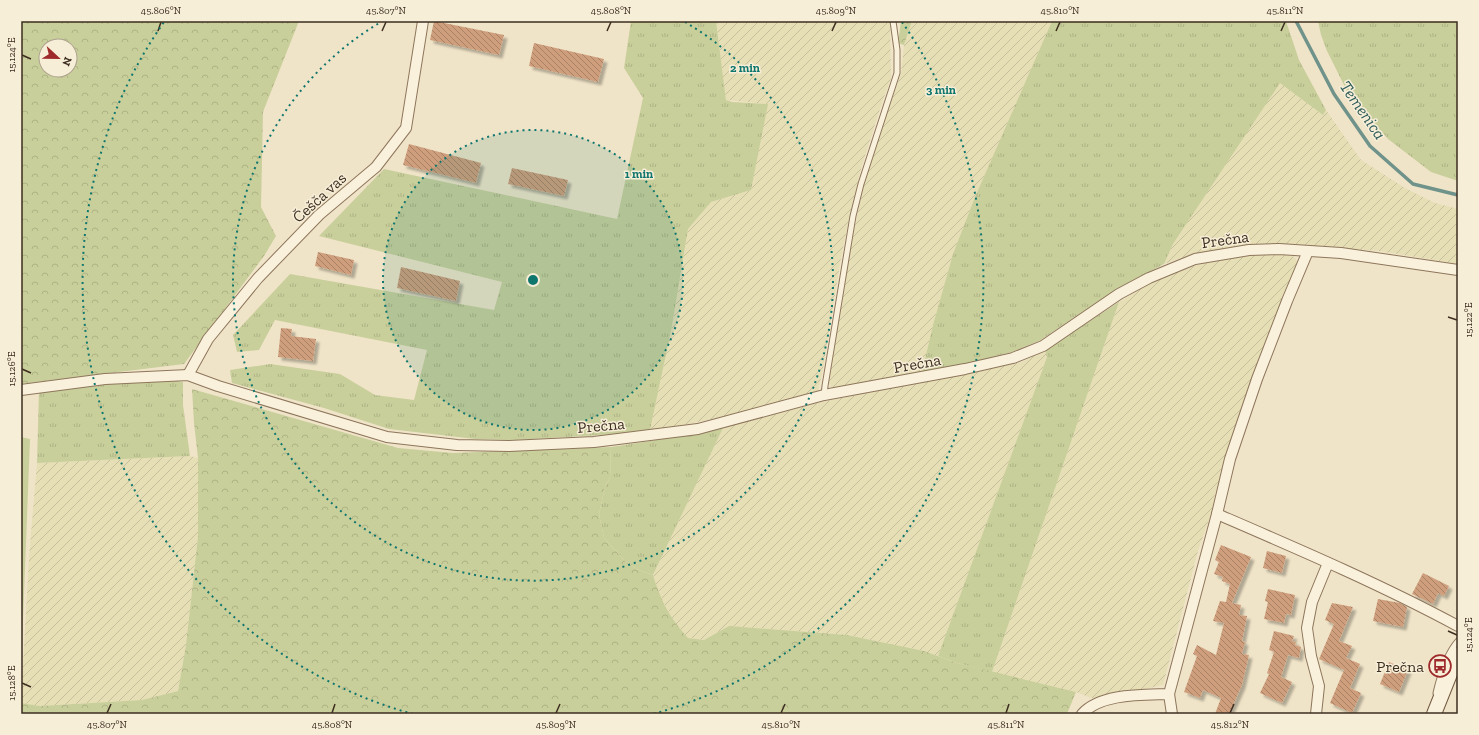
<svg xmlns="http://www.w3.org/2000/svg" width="1479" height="735" viewBox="0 0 1479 735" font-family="'Zilla Slab',serif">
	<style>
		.farmland { fill: url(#farmland-furrows) }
		.grass { fill: url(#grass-tufts) }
		.forest { fill: url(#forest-crowns); fill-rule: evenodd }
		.park { fill: #c9cf9b }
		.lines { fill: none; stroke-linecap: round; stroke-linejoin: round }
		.stream { stroke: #6f938a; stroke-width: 3.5 }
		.building { fill: url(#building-back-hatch); filter: url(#shadow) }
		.lane-casing { stroke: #8d765c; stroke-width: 7 }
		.street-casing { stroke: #8d765c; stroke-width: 12 }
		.secondary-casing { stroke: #6f573f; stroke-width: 16 }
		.lane { stroke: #faf1dc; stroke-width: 5 }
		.street { stroke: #faf1dc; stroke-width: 10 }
		.secondary { stroke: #faf1dc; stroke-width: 14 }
		.ticks { fill: none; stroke: #3d2e20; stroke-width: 1.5 }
		.ring { fill: none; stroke: #0f766e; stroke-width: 2; stroke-dasharray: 2 4 }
		.labels { text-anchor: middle; stroke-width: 3; stroke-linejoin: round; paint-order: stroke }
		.street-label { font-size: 16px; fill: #3d2e20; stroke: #f7eed8 }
		.poi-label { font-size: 16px; fill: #3d2e20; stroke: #f7eed8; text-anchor: end }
		.water-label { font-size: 17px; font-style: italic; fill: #2f5d5a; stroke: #f7eed8 }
		.centre { fill: #0f766e; stroke: #f7eed8; stroke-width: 2 }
		.ring-label { font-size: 12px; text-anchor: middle; font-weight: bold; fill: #0f766e; stroke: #f7eed8; stroke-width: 3; stroke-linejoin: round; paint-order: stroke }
		.neatline { fill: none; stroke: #3d2e20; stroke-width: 1.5 }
		.ticks-label { font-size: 10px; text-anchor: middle; fill: #3d2e20 }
	</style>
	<defs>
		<pattern id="farmland-furrows" width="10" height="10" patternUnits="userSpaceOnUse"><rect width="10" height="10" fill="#e6deb5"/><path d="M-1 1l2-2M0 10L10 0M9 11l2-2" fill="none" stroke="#c6bf9b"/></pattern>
		<pattern id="grass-tufts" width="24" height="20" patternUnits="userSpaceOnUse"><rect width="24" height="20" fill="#c9cf9b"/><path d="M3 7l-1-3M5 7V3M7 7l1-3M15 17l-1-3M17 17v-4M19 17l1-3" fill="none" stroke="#aeb285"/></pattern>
		<pattern id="forest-crowns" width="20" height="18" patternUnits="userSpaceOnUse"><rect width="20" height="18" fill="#c9cf9b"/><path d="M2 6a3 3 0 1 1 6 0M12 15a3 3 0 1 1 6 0" fill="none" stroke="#aeb285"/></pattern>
		<pattern id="building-back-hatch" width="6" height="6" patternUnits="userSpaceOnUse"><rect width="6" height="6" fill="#cf9f7d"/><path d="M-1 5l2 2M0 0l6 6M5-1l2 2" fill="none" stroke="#a98266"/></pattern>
		<filter id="shadow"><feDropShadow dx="3.5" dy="3.5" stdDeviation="1" flood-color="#0004"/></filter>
	</defs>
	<rect width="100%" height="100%" fill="#f0e4c8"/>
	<g class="farmland">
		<polygon points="716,21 890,21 891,78 882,103 862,165 851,210 841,258 823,369 818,391 730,415 656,431 650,430 672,326 688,229 711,202 751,190 767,104 726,100"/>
		<polygon points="912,21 1052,21 975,197 953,254 933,325 922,372 837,388 831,387 829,383 830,375 835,341 843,295 851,244 867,170 901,74 904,45"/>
		<polygon points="1280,82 1323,115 1326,110 1361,160 1405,188 1435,203 1458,209 1458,264 1379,251 1280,244 1242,245 1190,255 1164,264 1173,244"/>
		<polygon points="1249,254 1280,254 1293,256 1298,262 1238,418 1215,494 1211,514 1198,551 1163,685 1140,690 1115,693 1094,699 1076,692 992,672 1119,302 1163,276 1204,263"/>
		<polygon points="1045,350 1047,357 938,656 923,651 847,635 729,626 704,640 688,638 676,625 660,596 653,575 723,428 817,403 1022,362"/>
		<polygon points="190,456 198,458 198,536 186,645 178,691 142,700 40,706 21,703 29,557 37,463"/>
	</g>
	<g class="grass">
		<polygon points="631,21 716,21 726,100 732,102 768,104 751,190 711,202 688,229 672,326 650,430 618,434 515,440 475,439 389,429 324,408 232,383 230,370 270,364 340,374 375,395 414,400 427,350 275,320 259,350 237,352 233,335 290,274 494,310 502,282 319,236 384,169 617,219 643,98 624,68"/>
		<polygon points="1052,21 1286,21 1299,60 1326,110 1323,115 1280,83 1173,244 1164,264 1111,293 1039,341 1012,352 957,366 922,372 933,325 953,254 975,197"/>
		<polygon points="1318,21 1458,21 1458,181 1431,172 1388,139 1348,93 1327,51 1321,35"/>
		<polygon points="1119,302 992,672 957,663 938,656 1047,357 1045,350"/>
		<polygon points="162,378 183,382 183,405 190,456 37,463 39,390"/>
		<polygon points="723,428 653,575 639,570 626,562 604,538 599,514 605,487 610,477 611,447 708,432"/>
	</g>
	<g class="forest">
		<path d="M21 21H299L263 112 261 207 276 236 264 256 184 364 21 384ZM46 46H70V70H46Z"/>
		<polygon points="901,21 912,21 904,45 898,43"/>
		<path d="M192 389 398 448 453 453 611 447 610 477 605 487 599 514 604 538 626 562 639 570 653 575C661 601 670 618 688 638L704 640 729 626 847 635 924 651 957 663 1076 692 1067 714H21V703L40 706 142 700 178 691 186 645 198 536V458L194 423Z"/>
	</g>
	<polygon class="park" points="21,437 30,439 21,673"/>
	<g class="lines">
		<polyline class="stream" points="1296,21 1334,94 1370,146 1413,184 1458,195"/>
	</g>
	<g class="building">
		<polygon points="434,21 504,35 499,55 430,40"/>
		<polygon points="534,43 604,59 598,82 529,66"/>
		<polygon points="409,144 481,163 476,183 403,165"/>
		<polygon points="512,168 568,180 564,196 508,184"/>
		<polygon points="318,252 354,260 351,275 315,266"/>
		<polygon points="401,267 460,281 456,301 397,288"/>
		<polygon points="281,328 292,329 291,336 316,339 313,361 278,357"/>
		<polygon points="1221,545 1251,557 1232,603 1241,605 1239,615 1247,616 1242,641 1245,642 1242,654 1249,655 1242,685 1229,714 1215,714 1221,698 1203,690 1200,698 1184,692 1197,656 1193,654 1197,645 1216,655 1224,623 1213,621 1220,601 1226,602 1230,584 1222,581 1223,577 1214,574 1219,562 1215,560"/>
		<polygon points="1267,551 1286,556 1282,573 1263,568"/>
		<polygon points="1423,573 1449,586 1444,596 1438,593 1433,604 1412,594"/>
		<polygon points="1268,589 1295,595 1291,615 1286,614 1284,623 1264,619 1268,602 1265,601"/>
		<polygon points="1378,599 1400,603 1407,607 1403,627 1373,621"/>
		<polygon points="1332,603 1353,607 1339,641 1352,646 1346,658 1360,664 1350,688 1361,693 1352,713 1330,703 1344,670 1319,659 1334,624 1325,620"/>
		<polygon points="1274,631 1294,636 1292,641 1296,642 1295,645 1301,647 1299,658 1288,655 1281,677 1292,682 1282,703 1260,693 1269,674 1267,673 1274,652 1269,650"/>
		<polygon points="1389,662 1408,670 1399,692 1380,684"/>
	</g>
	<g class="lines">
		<g class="lane-casing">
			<g id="lane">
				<polyline points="824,395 825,386 853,216 861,184 897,73 897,50 893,21"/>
				<path d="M1436 693C1440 676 1446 654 1458 641"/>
			</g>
		</g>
		<g class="street-casing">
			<g id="street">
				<polyline points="188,375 208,339 258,278 319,215 376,167 406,128 423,21"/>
				<polyline points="21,390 105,379 188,375 218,386 387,437 457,445 509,446 594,442 698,429 824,395 965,369 1013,358 1043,346 1119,294 1149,278 1195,259 1249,250 1279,249 1341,253 1458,270"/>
				<path d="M1217 514C1298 549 1380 584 1458 626"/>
				<polyline points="1169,694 1172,714"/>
				<path d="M1082 714C1101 693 1143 695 1169 694L1217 514 1230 459 1257 379 1287 301 1308 251"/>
				<polyline points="1316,714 1319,686 1311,656 1307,628 1312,602 1328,563"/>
			</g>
		</g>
		<g class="secondary-casing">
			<polyline id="secondary" points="1434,714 1458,654"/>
		</g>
		<use href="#lane" class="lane"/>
		<use href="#street" class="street"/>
		<use href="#secondary" class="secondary"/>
	</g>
	<path class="ticks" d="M158 31 161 22M382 31 386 22M607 31 611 22M832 31 836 22M1056 31 1060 22M1281 31 1285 22M22 55 31 59M1448 317 1457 320M22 369 31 373M1448 631 1457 635M22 683 31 687M107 713 111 704M332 713 335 704M556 713 560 704M781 713 785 704M1006 713 1009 704M1230 713 1234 704"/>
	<circle cx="533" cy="280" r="150" fill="#0f766e" fill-opacity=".12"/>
	<g class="ring">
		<circle cx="533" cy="280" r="150"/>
		<path d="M685 22A300 300 0 1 1 381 22"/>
		<path d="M413 714A450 450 0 0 1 164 22M902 22A450 450 0 0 1 653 714"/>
	</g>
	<defs>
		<g id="bus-ring" transform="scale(1.15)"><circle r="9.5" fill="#f7eed8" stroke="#9e2a2b" stroke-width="1.5"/><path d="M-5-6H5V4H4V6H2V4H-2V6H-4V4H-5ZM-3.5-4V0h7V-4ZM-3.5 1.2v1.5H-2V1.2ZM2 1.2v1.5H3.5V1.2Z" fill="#9e2a2b"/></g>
	</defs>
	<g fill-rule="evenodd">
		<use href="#bus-ring" x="1440" y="666"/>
	</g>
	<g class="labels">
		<g class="street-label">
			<text transform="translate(319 197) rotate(-42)" y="6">Češča vas</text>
			<text transform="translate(1225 239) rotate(-8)" y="6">Prečna</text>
			<text transform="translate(917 363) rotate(-10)" y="6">Prečna</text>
			<text transform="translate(601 425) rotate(-5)" y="6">Prečna</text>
		</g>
		<g class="poi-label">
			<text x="1424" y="672">Prečna</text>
		</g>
		<g class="water-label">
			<text transform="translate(1363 110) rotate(55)" y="6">Temenica</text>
		</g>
	</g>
	<circle cx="533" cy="280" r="6" class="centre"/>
	<g class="ring-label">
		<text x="745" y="72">2 min</text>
		<text x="941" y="94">3 min</text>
		<text x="639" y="178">1 min</text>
	</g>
	<rect width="1479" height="735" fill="none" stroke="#f7eed8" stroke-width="44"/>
	<g transform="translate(58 58) rotate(112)"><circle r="19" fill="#f7eed8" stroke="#ada18e"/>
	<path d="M0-3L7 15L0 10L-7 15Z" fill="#9e2a2b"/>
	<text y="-6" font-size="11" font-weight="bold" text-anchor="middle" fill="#3d2e20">N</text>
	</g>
	<rect x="22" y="22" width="1435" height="691" class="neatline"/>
	<g class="ticks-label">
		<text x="161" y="14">45.806°N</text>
		<text x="386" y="14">45.807°N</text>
		<text x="611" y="14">45.808°N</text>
		<text x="836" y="14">45.809°N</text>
		<text x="1060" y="14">45.810°N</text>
		<text x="1285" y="14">45.811°N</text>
		<text transform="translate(11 55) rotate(-90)" y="4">15.124°E</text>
		<text transform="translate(1468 320) rotate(-90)" y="4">15.122°E</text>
		<text transform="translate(11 369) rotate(-90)" y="4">15.126°E</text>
		<text transform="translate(1468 635) rotate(-90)" y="4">15.124°E</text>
		<text transform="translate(11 683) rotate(-90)" y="4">15.128°E</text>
		<text x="107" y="728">45.807°N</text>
		<text x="332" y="728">45.808°N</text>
		<text x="556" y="728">45.809°N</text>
		<text x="781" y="728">45.810°N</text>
		<text x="1006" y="728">45.811°N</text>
		<text x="1230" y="728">45.812°N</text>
	</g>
</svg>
